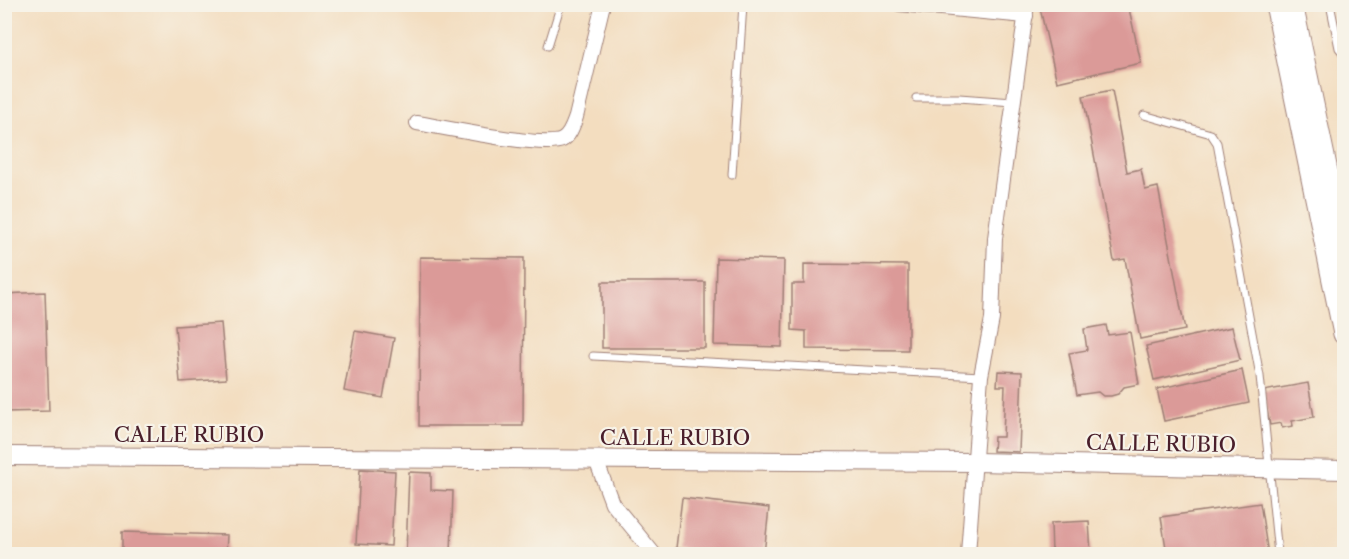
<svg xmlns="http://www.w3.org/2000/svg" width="1349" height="559" viewBox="0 0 1349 559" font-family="'Libre Caslon Text',serif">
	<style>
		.building { fill: #db9a98 }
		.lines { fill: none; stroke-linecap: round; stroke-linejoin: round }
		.lane-casing { stroke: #9e7e75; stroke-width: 9 }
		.street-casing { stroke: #9e7e75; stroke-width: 16 }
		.secondary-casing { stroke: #9e7e75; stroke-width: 20 }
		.primary-casing { stroke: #9e7e75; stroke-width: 23 }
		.lane { stroke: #fff; stroke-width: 7 }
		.street { stroke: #fff; stroke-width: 14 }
		.secondary { stroke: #fff; stroke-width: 18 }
		.primary { stroke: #fff; stroke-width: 21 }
		.labels { text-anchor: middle; stroke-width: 4.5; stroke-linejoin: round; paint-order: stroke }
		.street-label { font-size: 21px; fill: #4a1f2b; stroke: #f7f3e8 }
	</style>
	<rect width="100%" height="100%" fill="#f7f3e8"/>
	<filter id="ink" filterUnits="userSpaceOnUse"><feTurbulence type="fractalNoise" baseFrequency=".0167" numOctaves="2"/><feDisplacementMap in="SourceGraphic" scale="12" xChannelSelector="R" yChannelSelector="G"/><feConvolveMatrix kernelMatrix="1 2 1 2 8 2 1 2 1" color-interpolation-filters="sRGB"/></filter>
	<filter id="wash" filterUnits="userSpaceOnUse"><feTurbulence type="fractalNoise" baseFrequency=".008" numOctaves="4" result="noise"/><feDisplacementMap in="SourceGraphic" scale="24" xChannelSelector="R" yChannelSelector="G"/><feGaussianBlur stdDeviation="1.35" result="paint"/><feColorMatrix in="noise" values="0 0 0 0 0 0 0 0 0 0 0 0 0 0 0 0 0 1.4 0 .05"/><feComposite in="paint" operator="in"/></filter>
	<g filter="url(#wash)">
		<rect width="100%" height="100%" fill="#f3ddbf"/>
		<g id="blocks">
			<g class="building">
				<polygon points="1039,4 1128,4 1141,63 1057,82"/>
				<polygon points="1112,90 1127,172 1141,169 1145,190 1158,187 1185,330 1140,339 1125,259 1114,261 1083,96"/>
				<polygon points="420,257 524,258 523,426 419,426"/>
				<polygon points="716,258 784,260 782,347 714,345"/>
				<polygon points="804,264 908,265 908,350 806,349 806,331 792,330 792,284 804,284"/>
				<rect x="602" y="282" width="103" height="66"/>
				<polygon points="45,292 49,411 4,412 4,294"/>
				<polygon points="221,323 226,379 180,382 175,326"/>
				<polygon points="1106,325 1108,335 1130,332 1139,384 1124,387 1118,394 1111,396 1103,396 1098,392 1077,395 1069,353 1087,350 1084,329"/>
				<polygon points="1232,327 1240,360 1154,380 1146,346"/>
				<polygon points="355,331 394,338 383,398 344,391"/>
				<polygon points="1242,370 1249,403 1164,421 1157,389"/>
				<polygon points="998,371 1022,372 1019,452 993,451 994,437 1003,437 1005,386 997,386"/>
				<polygon points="1308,383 1314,417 1292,421 1293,426 1282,428 1281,423 1270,425 1263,391"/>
				<polygon points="360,469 395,471 391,546 356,544"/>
				<polygon points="409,472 431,473 431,490 453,491 451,554 406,554"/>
				<polygon points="682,498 769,508 764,554 733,554 676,548"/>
				<polygon points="1260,503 1268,554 1167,554 1161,517"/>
				<polygon points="1089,521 1091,554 1052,554 1051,523"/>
				<polygon points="122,532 227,535 226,554 122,554"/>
				<polygon points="245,551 282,553 281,554 245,554"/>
			</g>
		</g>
	</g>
	<g filter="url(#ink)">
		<use href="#blocks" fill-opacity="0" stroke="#9e7e75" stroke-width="1.5"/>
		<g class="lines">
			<g class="lane-casing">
				<g id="lane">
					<polyline points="1330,4 1339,48 1344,54"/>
					<polyline points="548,46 561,4"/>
					<polyline points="916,98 959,98 1013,102"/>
					<polyline points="1144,115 1211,134 1217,143 1260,376 1278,554"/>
					<polyline points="732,175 743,4"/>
					<polyline points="593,356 981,376"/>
				</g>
			</g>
			<g class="street-casing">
				<g id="street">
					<polyline points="899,4 1026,16"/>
					<path d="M417 123C442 127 545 149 562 140 570 136 573 125 576 117L603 4"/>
					<polyline points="596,460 612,503 654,554"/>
					<polyline points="968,554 981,376 992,319 995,238 1027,4"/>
				</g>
			</g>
			<g class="secondary-casing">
				<polyline id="secondary" points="4,456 975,462 1344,470"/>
			</g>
			<g class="primary-casing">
				<g id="primary">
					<polyline points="1276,4 1344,334"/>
					<polyline points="1292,4 1344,252"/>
				</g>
			</g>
			<use href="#lane" class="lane"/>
			<use href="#street" class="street"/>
			<use href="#secondary" class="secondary"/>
			<use href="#primary" class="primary"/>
		</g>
	</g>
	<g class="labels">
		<g class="street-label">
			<text x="189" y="442">CALLE RUBIO</text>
			<text x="675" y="445">CALLE RUBIO</text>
			<text transform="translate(1161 444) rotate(1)" y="7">CALLE RUBIO</text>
		</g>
	</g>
	<rect width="1349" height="559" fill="none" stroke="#f7f3e8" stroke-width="24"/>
</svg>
